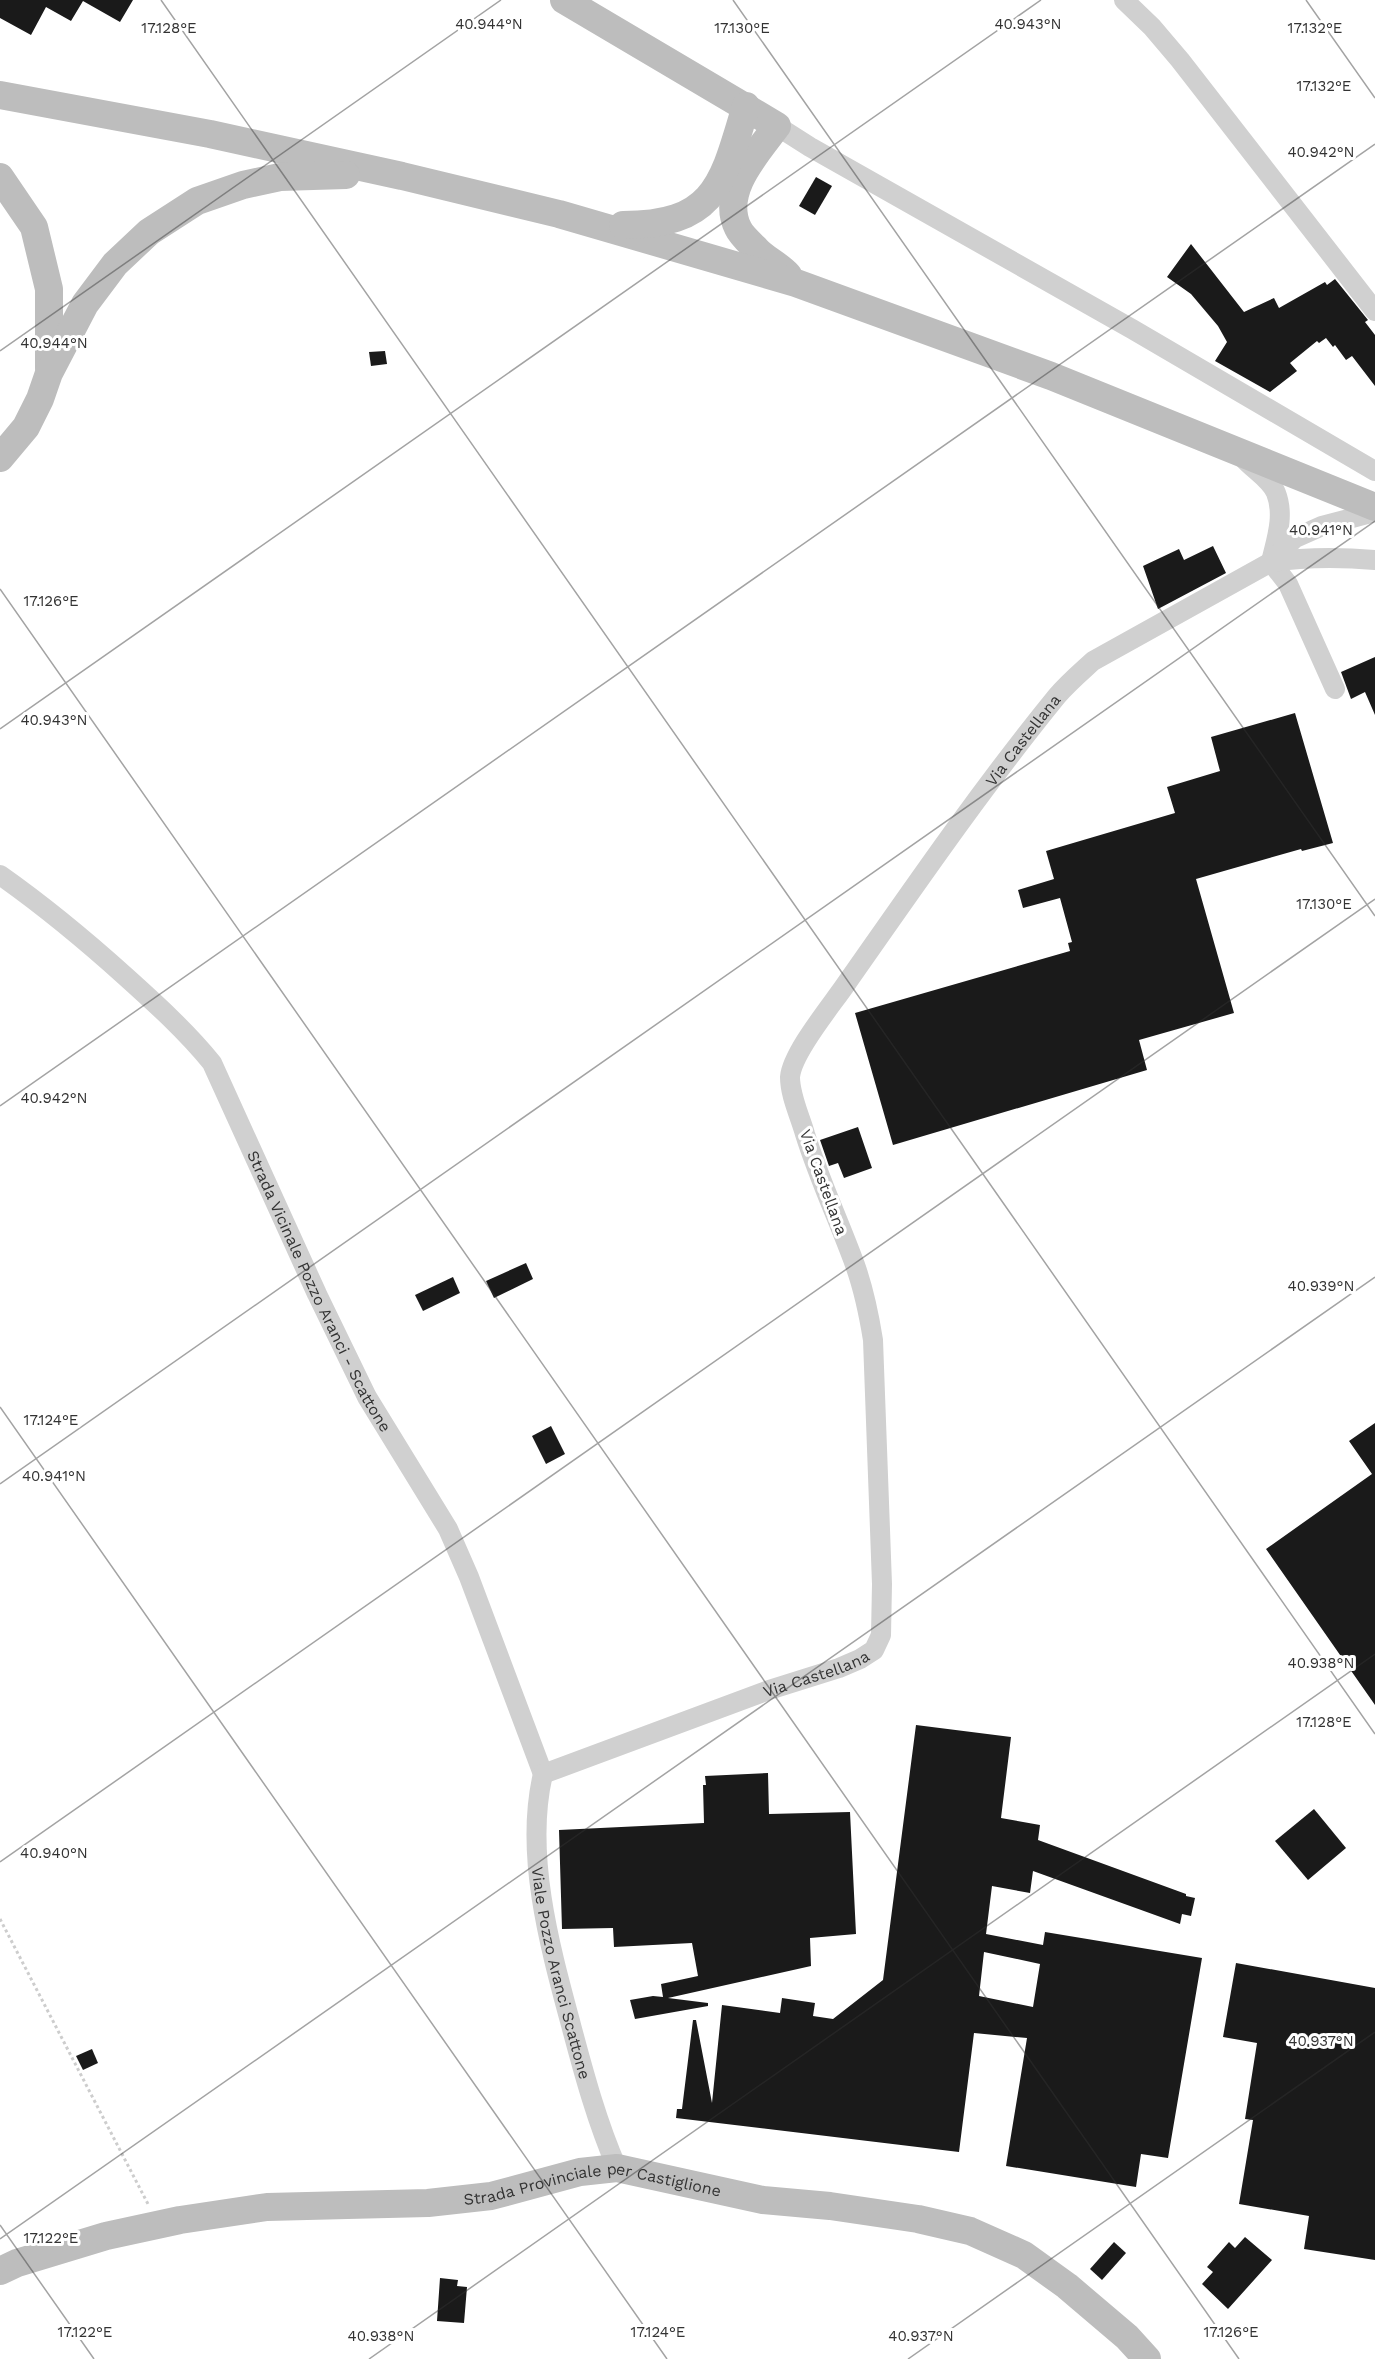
<svg xmlns="http://www.w3.org/2000/svg" width="1375" height="2359" viewBox="0 0 1375 2359" font-family="'Work Sans',sans-serif">
	<style>
		.building { fill: #1a1a1a; fill-rule: evenodd }
		.lines { fill: none; stroke-linecap: round; stroke-linejoin: round }
		.path { stroke: #cdcdcd; stroke-width: 3; stroke-dasharray: 3 3; stroke-linecap: butt }
		.street { stroke: #d0d0d0; stroke-width: 20 }
		.secondary { stroke: #bdbdbd; stroke-width: 28 }
		.ticks { fill: none; stroke: #333; stroke-width: 1.5; stroke-opacity: 0.45 }
		.labels { text-anchor: middle; stroke-width: 6; stroke-linejoin: round; paint-order: stroke }
		.street-label { font-size: 16px; fill: #333; stroke: #fff }
		.ticks-label { font-size: 15px; text-anchor: middle; fill: #333; stroke: #fff; stroke-width: 6; stroke-linejoin: round; paint-order: stroke }
	</style>
	<rect width="100%" height="100%" fill="#fff"/>
	<g class="building">
		<polygon points="0,0 133,0 120,22 83,1 71,21 46,7 31,35 0,18"/>
		<polygon points="816,177 832,186 815,215 799,206"/>
		<polygon points="1191,244 1244,312 1274,298 1279,308 1325,282 1327,285 1335,279 1368,320 1365,322 1375,335 1375,386 1352,356 1346,360 1335,345 1333,347 1326,338 1319,343 1317,341 1290,363 1297,371 1270,392 1215,361 1227,342 1218,326 1191,294 1167,277"/>
		<polygon points="385,351 387,364 371,366 369,352"/>
		<polygon points="1213,546 1226,573 1158,609 1143,566 1179,549 1184,560"/>
		<polygon points="1375,657 1375,715 1365,692 1351,699 1341,672"/>
		<polygon points="1295,713 1333,843 1302,851 1301,849 1196,879 1234,1013 1139,1040 1147,1070 893,1145 855,1013 1070,951 1068,943 1072,942 1060,898 1023,908 1018,890 1054,879 1046,851 1175,813 1167,787 1220,771 1211,737"/>
		<polygon points="858,1127 872,1168 844,1178 838,1163 829,1166 820,1140"/>
		<polygon points="526,1263 533,1279 494,1298 486,1281"/>
		<polygon points="453,1277 460,1293 423,1311 415,1295"/>
		<polygon points="1375,1423 1375,1705 1266,1549 1372,1474 1349,1441"/>
		<polygon points="551,1426 565,1454 546,1464 532,1436"/>
		<path d="M916 1725 1011 1737 1001 1818 1040 1825 1038 1840 1186 1894V1896L1195 1898 1191 1916 1182 1914 1180 1924 1033 1871 1030 1893 992 1886 986 1934 1043 1945 1045 1932 1202 1958 1168 2158 1141 2154 1136 2187 1006 2166 1027 2038 974 2033 959 2152 676 2118 677 2109H682L693 2020H696L712 2103 722 2005 780 2013 782 1998 815 2003 813 2016 833 2019 883 1980ZM984 1952 1040 1964 1033 2007 979 1996Z"/>
		<polygon points="768,1773 769,1814 850,1812 856,1934 810,1938 811,1966 668,1998 708,2003 708,2006 635,2019 630,2000 653,1996 663,1997 661,1984 698,1976 692,1943 614,1947 613,1928 562,1929 559,1830 704,1823 703,1785 706,1785 705,1776"/>
		<polygon points="1314,1809 1346,1848 1308,1880 1275,1841"/>
		<polygon points="1236,1963 1375,1988 1375,2260 1304,2249 1309,2216 1239,2204 1253,2120 1245,2119 1257,2043 1223,2037"/>
		<polygon points="92,2049 98,2063 83,2070 76,2056"/>
		<polygon points="1245,2237 1272,2260 1228,2309 1202,2284 1213,2272 1207,2267 1229,2242 1235,2248"/>
		<polygon points="1114,2242 1126,2253 1102,2280 1090,2269"/>
		<polygon points="440,2278 458,2280 457,2286 467,2287 464,2323 437,2321"/>
	</g>
	<g class="lines">
		<polyline class="path" points="0,1919 148,2204"/>
		<g class="street">
			<polyline points="1124,0 1152,27 1180,60 1375,311"/>
			<polyline points="777,126 810,147 1132,329 1375,471"/>
			<path d="M1244 459C1254 470 1271 480 1276 493 1285 516 1276 540 1271 562"/>
			<polyline points="1271,562 1288,584 1335,689"/>
			<path d="M1271 562C1306 557 1340 557 1375 560"/>
			<path id="s1" d="M0 875C44 906 85 940 125 976 155 1003 186 1031 212 1063L317 1294 367 1397 448 1529 469 1577 543 1774"/>
			<path id="s2" d="M543 1774 769 1690 839 1668 860 1659 874 1650 881 1635 882 1584 873 1340C869 1315 864 1290 855 1265 839 1221 819 1179 805 1134 800 1116 790 1096 790 1077 792 1053 831 1006 846 984 914 887 982 788 1057 696 1068 683 1081 672 1093 661L1271 562 1295 538 1322 526 1375 512"/>
			<path id="s3" d="M543 1774C524 1854 550 1947 571 2025 584 2074 597 2122 617 2168"/>
		</g>
		<g class="secondary">
			<path d="M564 0 777 126C757 153 720 192 738 228 741 235 750 243 756 249 765 259 779 265 788 275"/>
			<polyline points="0,95 210,134 402,176 559,214 796,283 1051,376 1375,507"/>
			<polyline points="0,177 34,227 49,289 49,368"/>
			<path d="M623 225C716 225 723 183 746 106"/>
			<polyline points="0,458 26,427 40,399 49,373 85,304 115,264 149,232 197,201 243,185 280,177 346,175"/>
			<path id="s4" d="M0 2271 17 2263 106 2236 180 2220 267 2207 428 2203 491 2196 580 2172 617 2168 763 2200 830 2206 918 2219 970 2231 1024 2255 1067 2286 1127 2337 1147 2359"/>
		</g>
	</g>
	<path class="ticks" d="M161 0 1375 1734M733 0 1375 916M1306 0 1375 98M0 351 501 0M0 589 1239 2359M0 729 1041 0M0 1106 1375 144M0 1407 667 2359M0 1484 1375 521M0 1862 1375 899M0 2225 94 2359M0 2239 1375 1277M369 2359 1375 1654M908 2359 1375 2032"/>
	<g class="labels">
		<g class="street-label">
			<text dy="6" stroke="none"><textPath href="#s2" startOffset="1353">Via Castellana</textPath></text>
			<text transform="translate(824 1182) rotate(70)" y="6">Via Castellana</text>
			<text dy="6" stroke="none"><textPath href="#s1" startOffset="536">Strada Vicinale Pozzo Aranci - Scattone</textPath></text>
			<text dy="6" stroke="none"><textPath href="#s2" startOffset="291">Via Castellana</textPath></text>
			<text dy="6" stroke="none"><textPath href="#s3" startOffset="202">Viale Pozzo Aranci Scattone</textPath></text>
			<text dy="6" stroke="none"><textPath href="#s4" startOffset="604">Strada Provinciale per Castiglione</textPath></text>
		</g>
	</g>
	<g class="ticks-label">
		<text x="489" y="29">40.944°N</text>
		<text x="1028" y="29">40.943°N</text>
		<text x="169" y="33">17.128°E</text>
		<text x="742" y="33">17.130°E</text>
		<text x="1315" y="33">17.132°E</text>
		<text x="1324" y="91">17.132°E</text>
		<text x="1321" y="157">40.942°N</text>
		<text x="54" y="348">40.944°N</text>
		<text x="1321" y="535">40.941°N</text>
		<text x="51" y="606">17.126°E</text>
		<text x="54" y="725">40.943°N</text>
		<text x="1324" y="909">17.130°E</text>
		<text x="54" y="1103">40.942°N</text>
		<text x="1321" y="1291">40.939°N</text>
		<text x="51" y="1425">17.124°E</text>
		<text x="54" y="1481">40.941°N</text>
		<text x="1321" y="1668">40.938°N</text>
		<text x="1324" y="1727">17.128°E</text>
		<text x="54" y="1858">40.940°N</text>
		<text x="1321" y="2046">40.937°N</text>
		<text x="51" y="2243">17.122°E</text>
		<text x="85" y="2337">17.122°E</text>
		<text x="658" y="2337">17.124°E</text>
		<text x="1231" y="2337">17.126°E</text>
		<text x="381" y="2341">40.938°N</text>
		<text x="921" y="2341">40.937°N</text>
	</g>
</svg>
